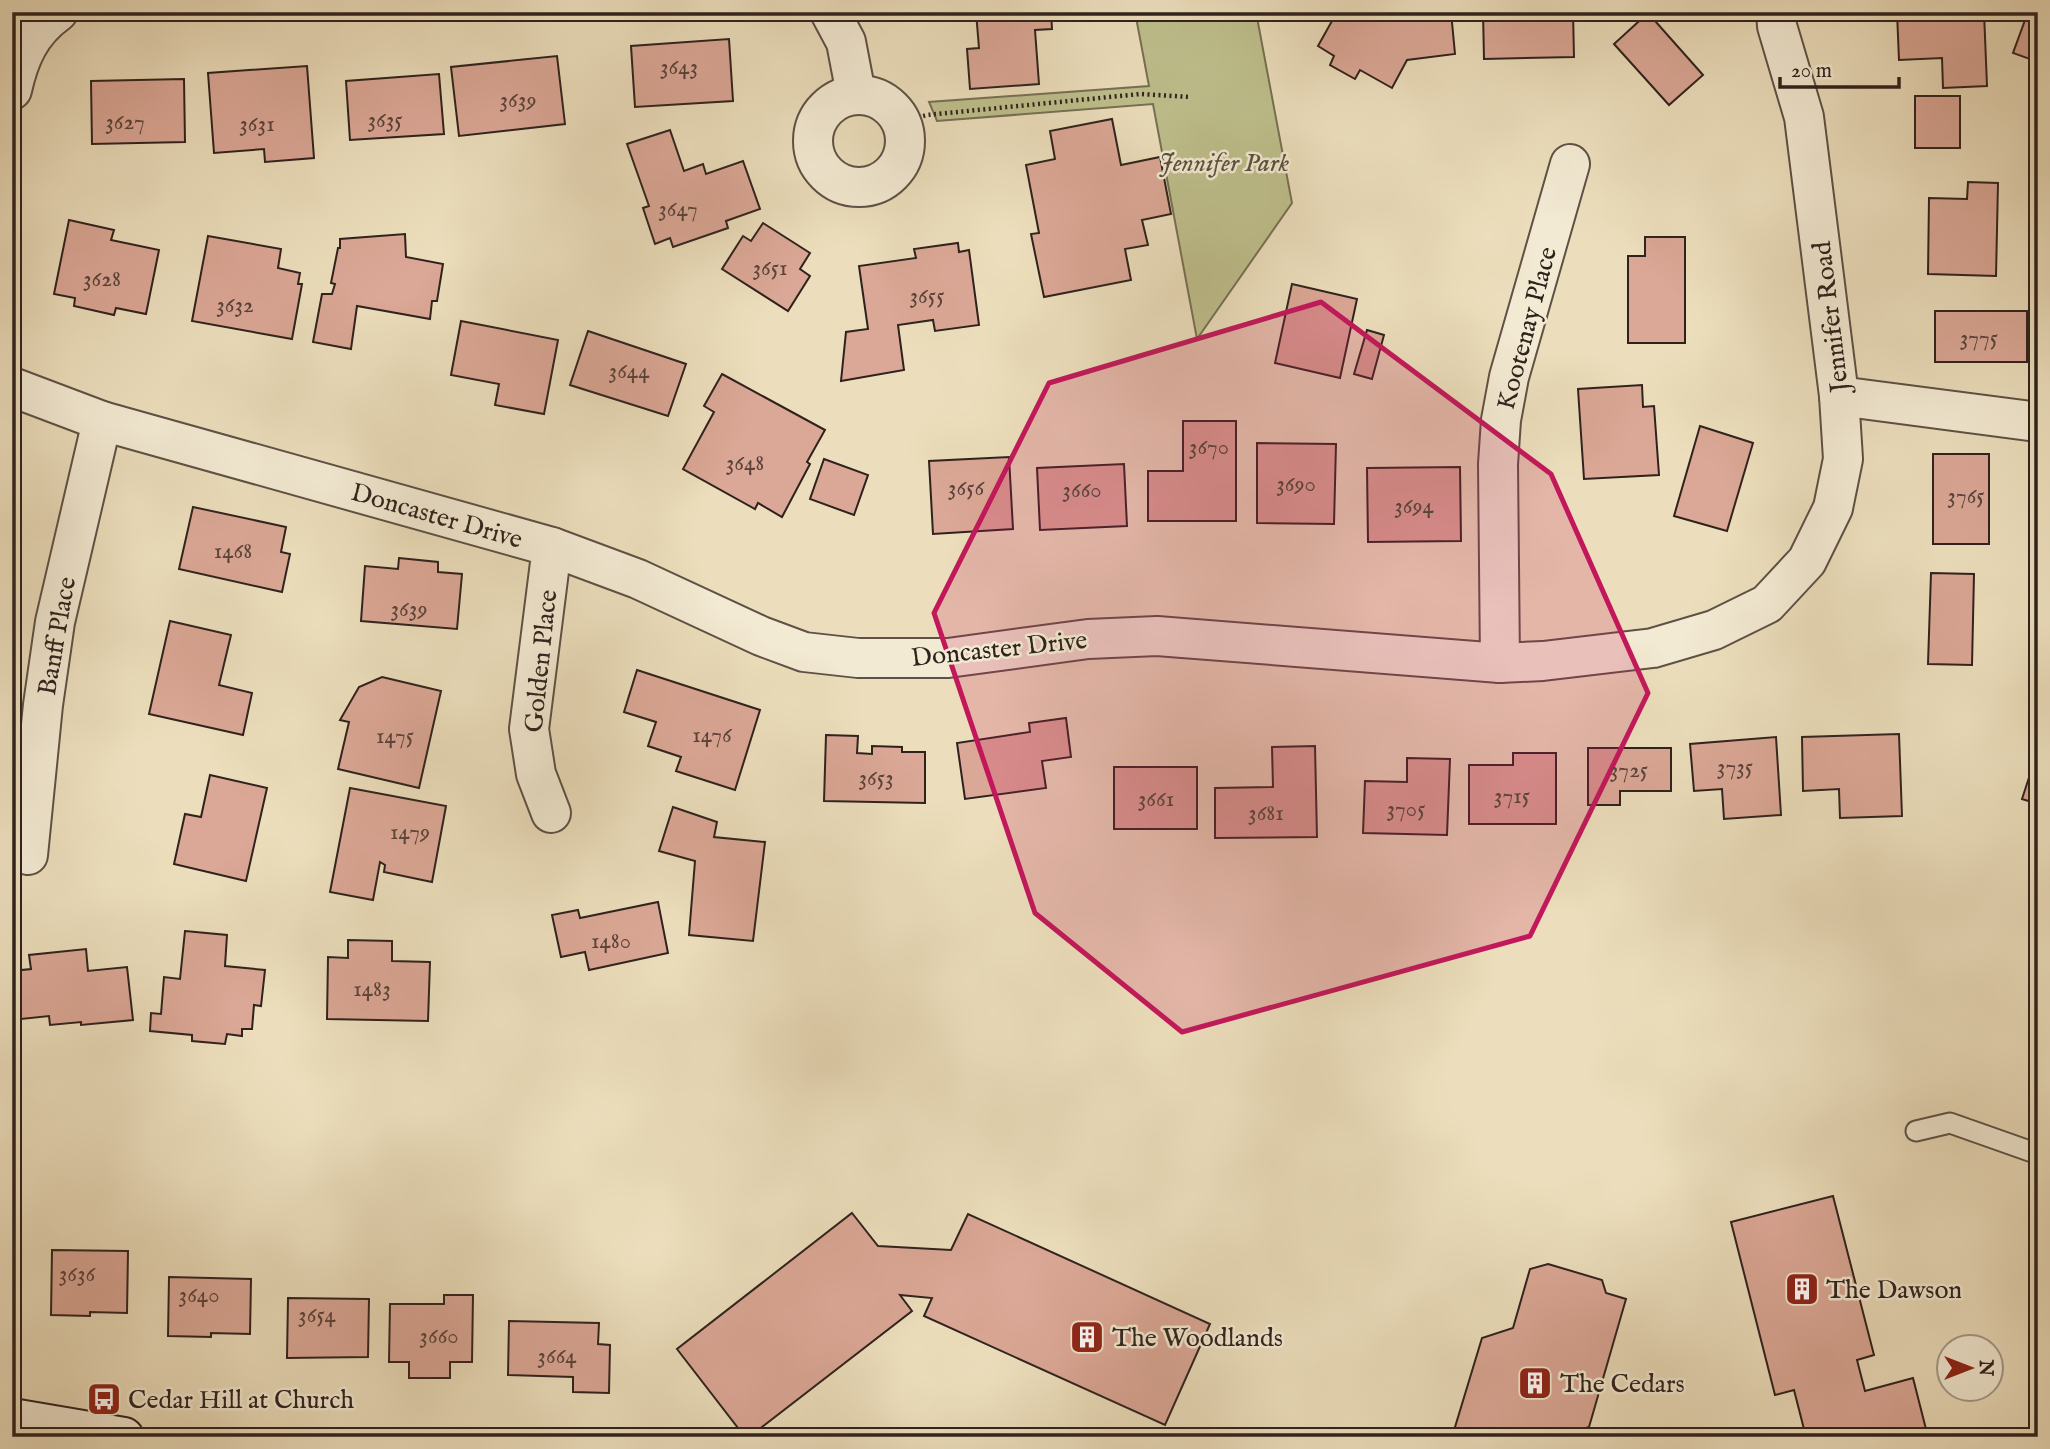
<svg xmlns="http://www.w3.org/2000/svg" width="2050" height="1449" viewBox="0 0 2050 1449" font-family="'IM FELL English',serif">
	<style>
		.green { fill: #bebf8c; stroke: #767054; stroke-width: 2 }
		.building { fill: #dba796; stroke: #2f221d; stroke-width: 2 }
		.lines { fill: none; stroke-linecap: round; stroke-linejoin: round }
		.lane-casing { stroke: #5e5145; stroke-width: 23 }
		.street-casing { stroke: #5e5145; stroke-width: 42 }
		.secondary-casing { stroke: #2f221d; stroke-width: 42 }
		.path { stroke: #2f221d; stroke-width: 4.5; stroke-dasharray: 2 3.5; stroke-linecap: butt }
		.lane { stroke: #f3ead3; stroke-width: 19 }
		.street { stroke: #f3ead3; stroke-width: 38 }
		.secondary { stroke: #f3ead3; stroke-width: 38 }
		.marked { fill: #c2185b; fill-opacity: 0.2; stroke: #c2185b; stroke-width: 5; stroke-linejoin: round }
		.labels { text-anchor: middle; stroke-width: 5; stroke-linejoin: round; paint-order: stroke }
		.number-label { font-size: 23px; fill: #5a433b }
		.park-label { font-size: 26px; font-style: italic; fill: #5a513e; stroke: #f3ead3 }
		.street-label { font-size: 26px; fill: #2f221d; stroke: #f3ead3 }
		.poi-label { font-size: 26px; fill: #2f221d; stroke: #f3ead3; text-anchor: start }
	</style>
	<rect width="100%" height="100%" fill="#ecdebc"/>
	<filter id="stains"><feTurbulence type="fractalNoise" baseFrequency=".00286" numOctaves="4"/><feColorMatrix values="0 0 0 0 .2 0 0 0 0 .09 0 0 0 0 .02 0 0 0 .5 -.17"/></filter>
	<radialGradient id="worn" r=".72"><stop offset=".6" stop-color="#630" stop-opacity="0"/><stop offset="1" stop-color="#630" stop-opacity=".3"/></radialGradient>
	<polygon class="green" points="1135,12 1256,12 1292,203 1197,339 1153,104 937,121 929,102 1149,86"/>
	<g class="building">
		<polygon points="976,12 1051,12 1052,29 1035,30 1039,84 970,89 967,49 979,48"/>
		<polygon points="1337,12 1391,12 1395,15 1451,12 1455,54 1407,60 1392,88 1360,70 1355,79 1330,65 1334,56 1318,46"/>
		<polygon points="1483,12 1573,12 1574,57 1484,59"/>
		<polygon points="1897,12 1984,12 1987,86 1943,88 1942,58 1899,60"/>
		<polygon points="2028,12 2038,12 2038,62 2013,53"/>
		<polygon points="1648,13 1703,75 1669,105 1614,44"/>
		<polygon points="729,39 733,101 635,107 631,46"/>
		<polygon points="557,56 565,124 459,136 451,67"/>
		<polygon points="307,66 314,158 265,162 264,149 214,153 208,73"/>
		<polygon points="439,74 444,134 350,140 346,81"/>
		<polygon points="184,79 185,142 92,144 91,81"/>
		<rect x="1915" y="96" width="45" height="52"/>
		<polygon points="1112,119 1121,165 1160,157 1171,214 1142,220 1148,245 1125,249 1131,280 1044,297 1031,234 1039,233 1026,165 1055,159 1050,131"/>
		<polygon points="670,130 684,171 703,164 706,174 743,161 760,209 726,221 728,228 673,247 670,238 655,244 643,208 649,206 627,144"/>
		<polygon points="1968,182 1998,183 1996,276 1928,274 1929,198 1967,199"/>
		<polygon points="69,220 114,230 111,240 159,250 146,314 116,308 114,315 74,306 75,298 54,294"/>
		<polygon points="763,223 810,253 800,269 810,276 788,311 722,269 743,236 751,241"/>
		<polygon points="405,234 406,257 443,264 437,301 432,301 430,319 357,306 351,349 313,342 322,294 332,294 335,284 331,283 338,248 340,248 340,239"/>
		<polygon points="208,236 281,249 278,268 300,273 298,284 302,284 292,339 192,321"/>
		<polygon points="1645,237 1685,237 1685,343 1628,343 1628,256 1645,256"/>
		<polygon points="958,243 959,252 969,250 979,325 935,331 933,320 898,325 904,370 841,381 846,332 868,329 859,266 916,258 914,249"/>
		<polygon points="1292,284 1357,299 1340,378 1275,363"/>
		<rect x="1935" y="311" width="92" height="51"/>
		<polygon points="461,321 558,340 544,414 495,405 499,384 451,375"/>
		<polygon points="1367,330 1384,335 1372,379 1354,374"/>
		<polygon points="588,331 686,364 668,416 570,385"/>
		<polygon points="722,374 825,430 807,462 810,464 782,517 758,503 755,509 683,469 714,412 704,406"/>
		<polygon points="1642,385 1643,407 1654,406 1659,475 1584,479 1578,389"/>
		<polygon points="1183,421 1236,421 1236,521 1148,521 1148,471 1183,471"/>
		<polygon points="1700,426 1753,443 1727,531 1674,516"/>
		<polygon points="1257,443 1336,444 1334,524 1257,523"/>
		<rect x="1933" y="454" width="56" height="90"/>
		<polygon points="1009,457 1013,529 933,534 929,461"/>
		<polygon points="824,459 868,475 854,515 810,499"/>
		<polygon points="1124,464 1127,526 1040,530 1037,468"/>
		<polygon points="1460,467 1461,541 1368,542 1367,468"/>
		<polygon points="193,507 286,527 281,552 290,554 282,592 179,569"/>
		<polygon points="399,558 438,562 438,572 462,574 457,629 361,621 365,566 398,569"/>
		<polygon points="1931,573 1974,574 1972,665 1928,664"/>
		<polygon points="170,621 231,635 219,685 252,693 243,735 149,714"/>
		<polygon points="637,670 760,710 735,790 676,771 681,757 648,746 656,722 624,712"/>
		<polygon points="382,677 441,691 419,788 338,769 349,722 340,720 359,687"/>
		<polygon points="1066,718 1071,757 1042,761 1046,788 965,799 957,743 1030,732 1029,723"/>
		<polygon points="1899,734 1902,816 1840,818 1839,789 1803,791 1802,737"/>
		<polygon points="826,735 858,736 857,753 872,754 872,746 902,747 902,752 925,752 925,803 824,801"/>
		<polygon points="1776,737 1781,815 1724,819 1722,789 1694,791 1690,744"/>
		<polygon points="1315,746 1317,837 1215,838 1215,788 1273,787 1272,747"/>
		<polygon points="1588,748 1671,748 1671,791 1620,791 1620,805 1588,805"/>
		<polygon points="2038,750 2038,804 2022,799"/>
		<polygon points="1513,753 1556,753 1556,824 1469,824 1469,765 1513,765"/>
		<polygon points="1407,758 1450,759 1447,835 1363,833 1365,781 1407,782"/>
		<rect x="1114" y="767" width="83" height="62"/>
		<polygon points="210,775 267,788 246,881 174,864 185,814 201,817"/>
		<polygon points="350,788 446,806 432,882 384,872 385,865 380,862 373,900 330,892"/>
		<polygon points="673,807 717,822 714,837 765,842 753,941 689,935 695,861 659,851"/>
		<polygon points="658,902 668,953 589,970 585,952 561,957 552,915 578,910 580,918"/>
		<polygon points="185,931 227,935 225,966 265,970 261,1006 254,1005 252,1029 242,1029 242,1036 227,1034 225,1044 192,1041 192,1035 150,1031 151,1013 161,1014 164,977 180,979"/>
		<polygon points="348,940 392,941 392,961 430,962 428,1021 327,1019 328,957 348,958"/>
		<polygon points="86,949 88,971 127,967 133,1020 81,1025 81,1022 50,1025 49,1016 12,1020 12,971 31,969 29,955"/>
		<polygon points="1833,1196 1874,1355 1857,1360 1865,1391 1913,1378 1928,1437 1806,1437 1794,1390 1775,1395 1731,1222"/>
		<polygon points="852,1213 878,1246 951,1250 968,1214 1210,1324 1165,1425 924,1316 932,1298 900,1295 912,1311 749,1437 745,1437 677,1349"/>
		<polygon points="52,1250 128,1251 127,1313 90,1312 90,1316 51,1315"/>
		<polygon points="1548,1264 1602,1280 1606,1293 1626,1299 1589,1427 1580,1430 1578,1437 1452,1437 1482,1338 1513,1328 1530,1269"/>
		<polygon points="169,1277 251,1279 250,1334 211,1333 211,1337 168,1336"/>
		<polygon points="444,1295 473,1295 472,1362 450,1362 450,1378 409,1378 409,1362 389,1362 390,1304 444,1304"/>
		<polygon points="288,1298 369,1299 368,1357 287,1358"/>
		<polygon points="509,1321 599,1323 598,1344 610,1345 609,1393 573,1392 573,1377 508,1375"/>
	</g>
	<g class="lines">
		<g class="lane-casing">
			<polyline id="lane" points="1916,1131 1950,1123 2038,1154"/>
		</g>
		<g class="street-casing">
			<g id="street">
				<polyline points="830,12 846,42 856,94"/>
				<path d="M12 90C19 58 30 32 58 12"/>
				<circle cx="859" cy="141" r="46"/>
				<polyline points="12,387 102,421 552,547 638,579 761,636 804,652 858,658 948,658 1088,639 1157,636 1500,663 1543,661 1653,648 1714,630 1767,604 1807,561 1833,508 1843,459 1839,396 1804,117 1777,26 1776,12"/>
				<polyline points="1839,396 2038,422"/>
				<polyline points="1500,663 1498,464 1501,420 1509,377 1570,164"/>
				<polyline points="551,813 536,774 529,729 552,547"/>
				<polyline points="28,855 43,705 55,622 102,421"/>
			</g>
		</g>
		<g class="secondary-casing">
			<polyline id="secondary" points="12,1418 124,1437"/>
		</g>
		<polyline class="path" points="902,122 927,115 1140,94 1190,97"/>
		<use href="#lane" class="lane"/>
		<use href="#street" class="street"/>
		<use href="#secondary" class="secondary"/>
	</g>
	<path class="marked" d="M1321 302 1551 474 1648 693 1530 936 1182 1032 1035 913 934 613 1049 383Z"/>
	<defs>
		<g id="building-square" transform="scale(1.75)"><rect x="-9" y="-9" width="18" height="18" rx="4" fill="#8f2418" stroke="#f3ead3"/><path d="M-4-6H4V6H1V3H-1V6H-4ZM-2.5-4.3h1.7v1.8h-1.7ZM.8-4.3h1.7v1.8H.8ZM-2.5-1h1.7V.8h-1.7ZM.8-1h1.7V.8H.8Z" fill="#fff"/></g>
		<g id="bus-square" transform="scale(1.75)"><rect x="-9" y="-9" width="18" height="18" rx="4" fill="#8f2418" stroke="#f3ead3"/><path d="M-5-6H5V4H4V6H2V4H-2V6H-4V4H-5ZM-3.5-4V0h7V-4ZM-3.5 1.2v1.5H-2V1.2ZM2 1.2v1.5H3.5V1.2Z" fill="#fff"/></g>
	</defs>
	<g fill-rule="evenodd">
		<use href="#building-square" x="1802" y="1289"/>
		<use href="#building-square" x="1087" y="1337"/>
		<use href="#building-square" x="1535" y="1383"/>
		<use href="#bus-square" x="104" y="1399"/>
	</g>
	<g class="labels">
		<g class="number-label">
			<text x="679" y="74">3643</text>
			<text x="518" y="107">3639</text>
			<text x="385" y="127">3635</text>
			<text x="125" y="129">3627</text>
			<text x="257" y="131">3631</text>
			<text x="678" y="216">3647</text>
			<text x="770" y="275">3651</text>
			<text x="102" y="286">3628</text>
			<text x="927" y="303">3655</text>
			<text x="235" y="312">3632</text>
			<text x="1979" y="345">3775</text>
			<text x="629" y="378">3644</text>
			<text x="1209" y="454">3670</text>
			<text x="745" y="470">3648</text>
			<text x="1296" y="491">3690</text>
			<text x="966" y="495">3656</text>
			<text x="1082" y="497">3660</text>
			<text x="1966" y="503">3765</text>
			<text x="1414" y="513">3694</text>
			<text x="233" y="558">1468</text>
			<text x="409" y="616">3639</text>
			<text x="712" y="742">1476</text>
			<text x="395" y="743">1475</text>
			<text x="1735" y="774">3735</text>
			<text x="1629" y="777">3725</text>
			<text x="876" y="785">3653</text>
			<text x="1512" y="803">3715</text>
			<text x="1156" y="806">3661</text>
			<text x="1406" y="816">3705</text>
			<text x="1266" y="820">3681</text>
			<text x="410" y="839">1479</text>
			<text x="611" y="948">1480</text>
			<text x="372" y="996">1483</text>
			<text x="77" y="1281">3636</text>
			<text x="199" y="1302">3640</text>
			<text x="317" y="1322">3654</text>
			<text x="439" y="1343">3660</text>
			<text x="557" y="1363">3664</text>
		</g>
		<g class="park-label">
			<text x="1224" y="171">Jennifer Park</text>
		</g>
		<g class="street-label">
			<text transform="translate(1830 317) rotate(-97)" y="9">Jennifer Road</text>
			<text transform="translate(1526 328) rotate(-75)" y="9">Kootenay Place</text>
			<text transform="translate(437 515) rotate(16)" y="9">Doncaster Drive</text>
			<text transform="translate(56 636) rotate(-80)" y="9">Banff Place</text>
			<text transform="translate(999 648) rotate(-6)" y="9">Doncaster Drive</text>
			<text transform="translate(540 661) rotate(-84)" y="9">Golden Place</text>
		</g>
		<g class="poi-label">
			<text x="1826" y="1298">The Dawson</text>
			<text x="1112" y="1346">The Woodlands</text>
			<text x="1560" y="1392">The Cedars</text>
			<text x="128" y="1408">Cedar Hill at Church</text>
		</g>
	</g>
	<rect width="2050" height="1449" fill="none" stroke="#ecdebc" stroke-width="42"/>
	<rect x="14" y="14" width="2022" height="1421" fill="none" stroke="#2f221d" stroke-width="3.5"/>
	<rect x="21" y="21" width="2008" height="1407" fill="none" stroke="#2f221d" stroke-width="2"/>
	<g transform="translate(1970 1368) rotate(90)"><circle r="33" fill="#f3ead3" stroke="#a59a8a" stroke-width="2"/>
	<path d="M0-5L12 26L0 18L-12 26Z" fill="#8f2418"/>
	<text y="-10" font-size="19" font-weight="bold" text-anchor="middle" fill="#2f221d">N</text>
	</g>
	<path d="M1780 77v10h119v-10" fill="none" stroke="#2f221d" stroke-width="3.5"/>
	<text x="1791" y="77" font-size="21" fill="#2f221d" stroke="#f3ead3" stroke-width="5" paint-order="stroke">20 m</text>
	<rect width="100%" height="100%" filter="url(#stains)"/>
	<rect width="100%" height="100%" fill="url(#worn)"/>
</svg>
